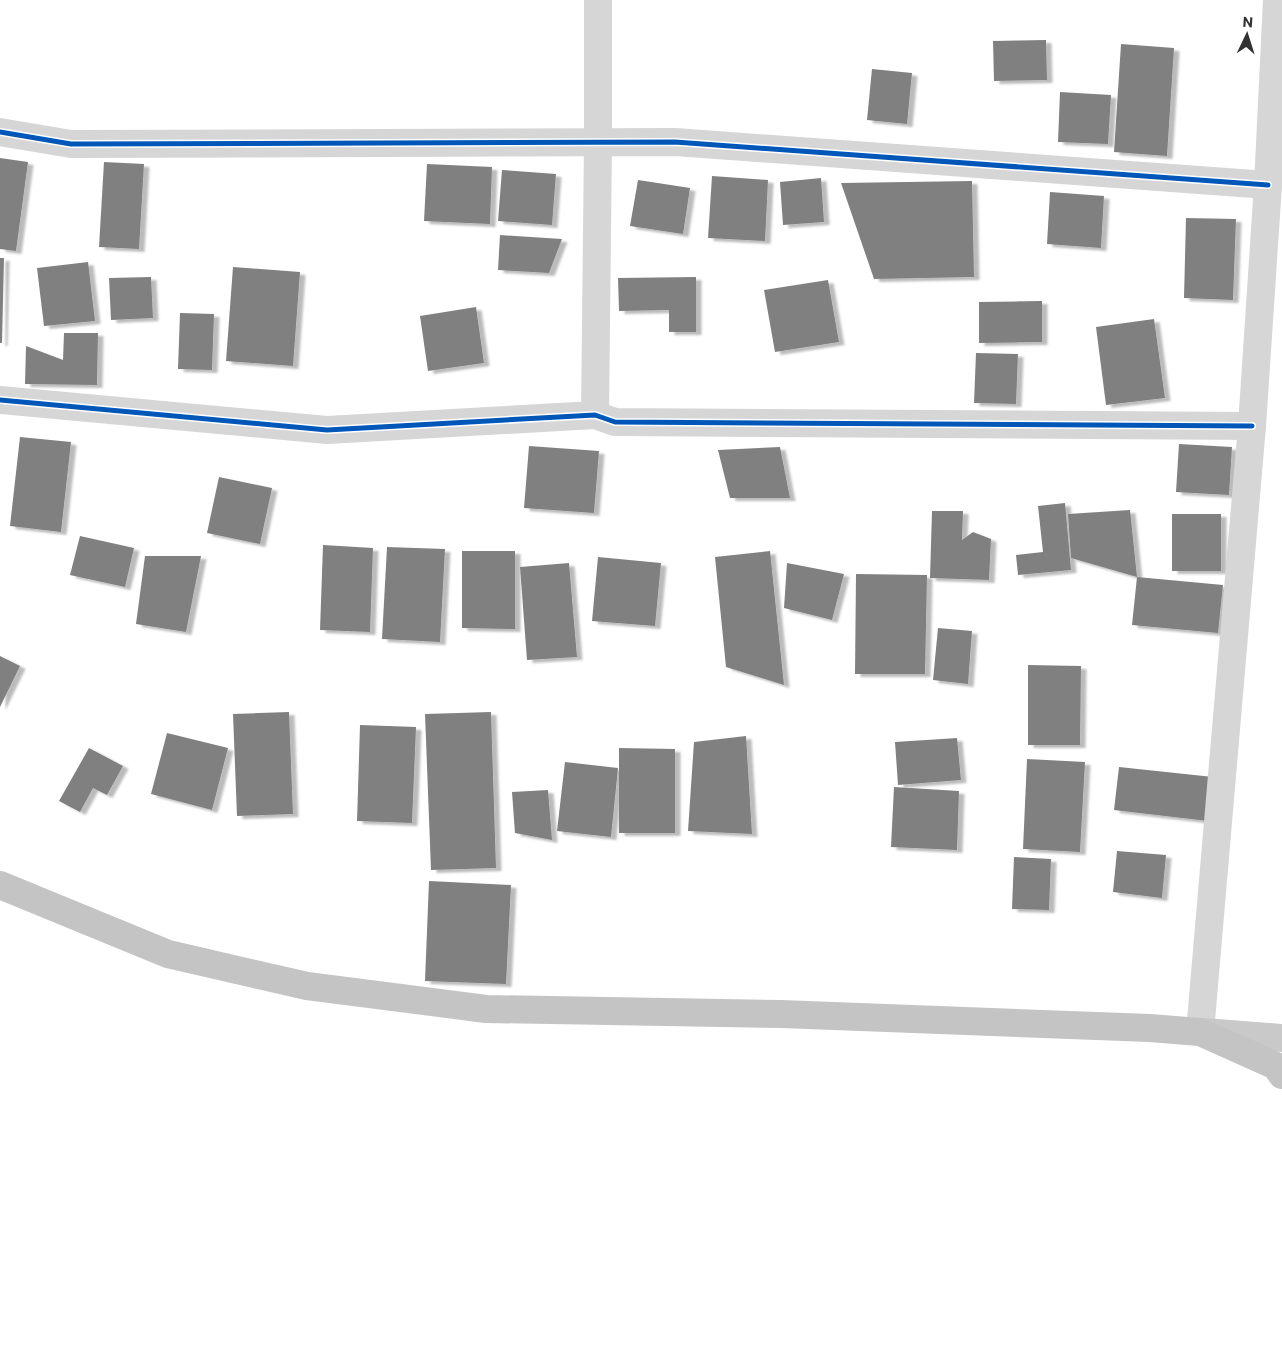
<svg xmlns="http://www.w3.org/2000/svg" width="1282" height="1353" viewBox="0 0 1282 1353" font-family="Commissioner,sans-serif">
	<style>
		.building { fill: #808080; filter: url(#shadow) }
		.lines { fill: none; stroke-linecap: round; stroke-linejoin: round }
		.minor { stroke: #d6d6d6; stroke-width: 28 }
		.major { stroke: #c9c9c9; stroke-width: 28 }
		.highway { stroke: #c4c4c4; stroke-width: 28 }
		.cycleway-casing { stroke: #fff; stroke-width: 8 }
		.cycleway { stroke: #0057b8; stroke-width: 5 }
	</style>
	<defs>
		<filter id="shadow"><feDropShadow dx="5.5" dy="3" stdDeviation="1" flood-color="#0004"/></filter>
	</defs>
	<rect width="100%" height="100%" fill="#fff"/>
	<g class="building">
		<polygon points="1046,40 1047,80 994,81 993,41"/>
		<polygon points="1121,44 1174,48 1167,156 1114,152"/>
		<polygon points="872,69 912,73 907,124 867,120"/>
		<polygon points="1060,92 1111,95 1108,144 1058,142"/>
		<polygon points="0,158 28,162 16,251 0,249"/>
		<polygon points="104,162 144,164 139,249 99,247"/>
		<polygon points="427,164 492,167 490,224 424,221"/>
		<polygon points="502,170 556,174 552,225 498,221"/>
		<polygon points="712,176 768,180 765,241 708,238"/>
		<polygon points="821,178 824,222 783,225 780,182"/>
		<polygon points="638,180 690,188 683,234 630,226"/>
		<polygon points="972,181 974,277 874,279 841,183"/>
		<polygon points="1050,192 1104,196 1101,248 1047,244"/>
		<polygon points="1186,218 1236,219 1233,300 1184,298"/>
		<polygon points="500,235 562,239 549,273 498,270"/>
		<polygon points="0,258 4,258 2,343 0,343"/>
		<polygon points="88,262 95,321 44,326 37,268"/>
		<polygon points="233,267 300,272 293,366 226,361"/>
		<polygon points="151,277 153,318 111,320 109,278"/>
		<polygon points="696,277 696,332 669,332 669,310 619,311 618,278"/>
		<polygon points="828,280 839,342 775,352 764,290"/>
		<polygon points="1042,301 1042,342 979,343 979,302"/>
		<polygon points="476,307 484,363 428,371 420,316"/>
		<polygon points="180,313 214,314 212,370 178,369"/>
		<polygon points="1154,319 1165,398 1106,405 1096,327"/>
		<polygon points="64,333 98,333 97,385 25,384 26,346 63,360"/>
		<polygon points="976,353 1018,354 1016,404 974,403"/>
		<polygon points="20,437 71,442 61,532 10,526"/>
		<polygon points="1179,444 1232,447 1229,495 1176,492"/>
		<polygon points="529,446 599,451 594,513 524,508"/>
		<polygon points="780,447 790,498 730,498 718,450"/>
		<polygon points="219,477 272,488 260,544 207,533"/>
		<polygon points="1065,503 1071,570 1018,575 1016,555 1043,552 1038,506"/>
		<polygon points="1130,510 1137,577 1071,558 1068,514"/>
		<polygon points="932,511 963,511 962,540 973,532 991,539 989,580 930,578"/>
		<rect x="1172" y="514" width="49" height="57"/>
		<polygon points="80,536 134,548 125,587 70,575"/>
		<polygon points="323,545 373,548 370,632 320,630"/>
		<polygon points="387,547 445,549 440,642 382,639"/>
		<polygon points="462,551 515,551 515,629 462,628"/>
		<polygon points="770,551 784,685 726,667 715,557"/>
		<polygon points="145,556 201,556 186,632 136,624"/>
		<polygon points="598,557 661,563 655,626 592,621"/>
		<polygon points="569,563 577,657 527,660 520,567"/>
		<polygon points="787,563 844,574 832,620 784,608"/>
		<polygon points="856,574 927,575 925,674 855,674"/>
		<polygon points="1137,577 1223,585 1218,633 1132,625"/>
		<polygon points="938,628 972,631 968,684 933,680"/>
		<polygon points="0,656 20,666 0,707"/>
		<polygon points="1028,665 1081,666 1080,745 1028,745"/>
		<polygon points="289,712 293,814 237,816 233,714"/>
		<polygon points="491,712 496,868 431,870 425,714"/>
		<polygon points="360,725 416,727 412,823 357,821"/>
		<polygon points="167,733 228,748 212,810 151,794"/>
		<polygon points="746,736 752,834 688,831 694,742"/>
		<polygon points="957,738 961,780 898,785 895,742"/>
		<polygon points="89,748 123,766 107,795 93,788 80,812 59,801"/>
		<polygon points="619,748 675,749 675,833 619,833"/>
		<polygon points="1027,759 1085,762 1080,852 1023,849"/>
		<polygon points="565,762 618,768 611,837 557,831"/>
		<polygon points="1119,767 1213,777 1208,821 1114,810"/>
		<polygon points="894,787 959,791 957,850 891,847"/>
		<polygon points="548,790 552,840 515,833 512,792"/>
		<polygon points="1117,851 1166,855 1162,898 1113,892"/>
		<polygon points="1014,857 1051,859 1049,910 1012,909"/>
		<polygon points="429,881 511,885 506,984 425,981"/>
	</g>
	<g class="lines">
		<g class="minor">
			<polyline points="0,132 71,144 675,142 1268,185"/>
			<polyline points="0,400 327,430 595,415 615,422 1252,426"/>
			<polyline points="595,415 598,142 598,0"/>
			<polyline points="1200,1032 1252,426 1268,185 1277,0"/>
		</g>
		<polyline class="major" points="1204,1032 1282,1038"/>
		<polyline class="highway" points="0,885 168,954 307,986 486,1009 781,1014 1150,1028 1200,1032 1276,1066 1282,1075"/>
		<g class="cycleway-casing">
			<g id="cycleway">
				<polyline points="0,132 71,144 675,142 1268,185"/>
				<polyline points="0,400 327,430 595,415 615,422 1252,426"/>
			</g>
		</g>
		<use href="#cycleway" class="cycleway"/>
	</g>
	<g transform="translate(1247 35) rotate(4)" stroke="#ffffff" stroke-width="4" paint-order="stroke">
	<path d="M0-4L9 19L0 12L-9 19Z" fill="#323232"/>
	<text y="-8" font-size="14" font-weight="bold" text-anchor="middle" fill="#323232">N</text>
	</g>
</svg>
